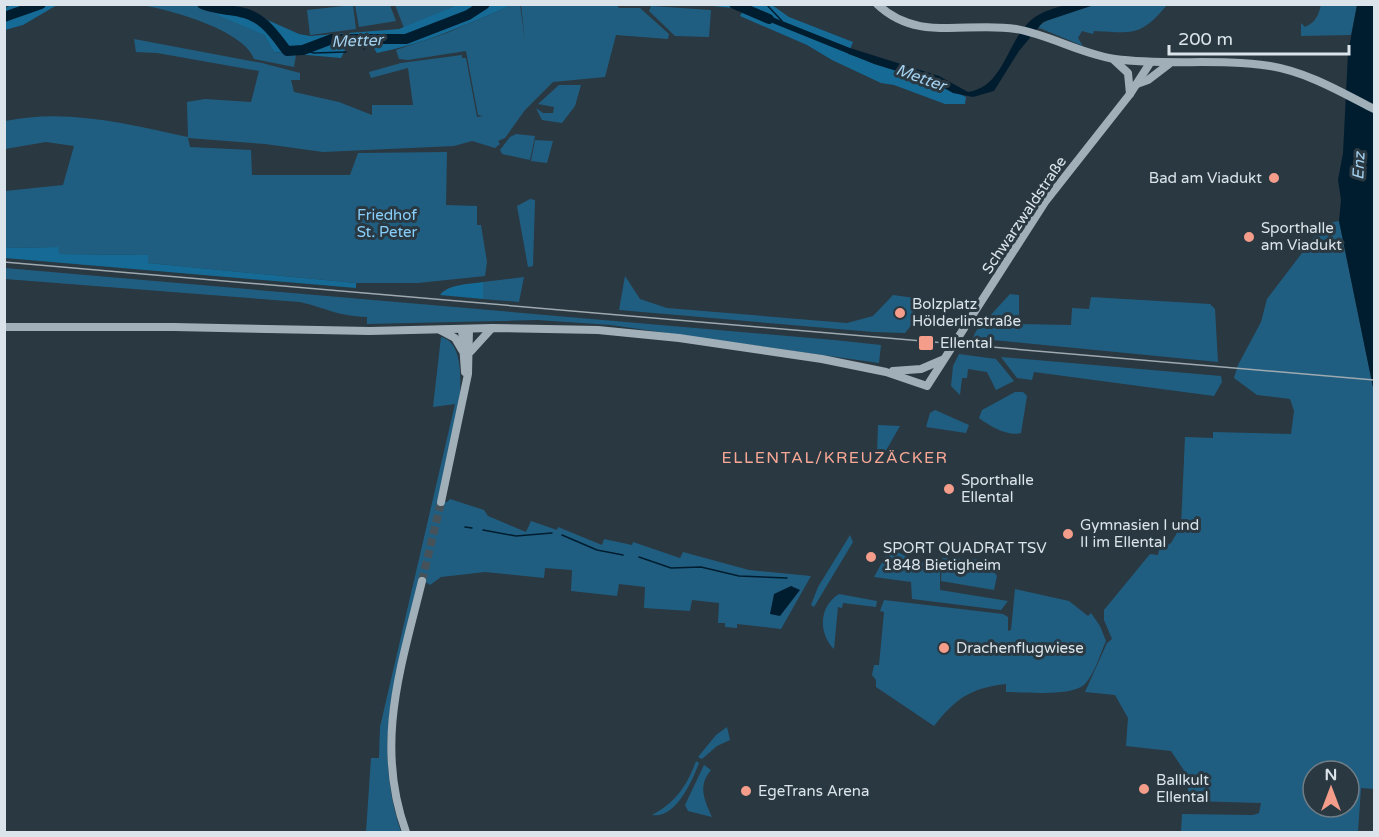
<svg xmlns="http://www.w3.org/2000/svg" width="1379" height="837" viewBox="0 0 1379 837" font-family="'Varela Round',sans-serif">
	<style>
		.green { fill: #205e81; fill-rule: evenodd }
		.forest { fill: #156b96 }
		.water { fill: #001d2f }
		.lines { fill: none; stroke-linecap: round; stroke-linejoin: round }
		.stream { stroke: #001d2f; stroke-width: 1.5 }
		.river { stroke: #001d2f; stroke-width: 10 }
		.major-tunnel { stroke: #45525a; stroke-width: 8; stroke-dasharray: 8 4; stroke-linecap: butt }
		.major { stroke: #a1afb9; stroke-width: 8 }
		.rail { stroke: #9ea9b0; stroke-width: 1.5 }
		.poi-dot { fill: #f49d8b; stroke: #2a3841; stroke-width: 2 }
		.labels { text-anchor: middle; stroke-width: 6; stroke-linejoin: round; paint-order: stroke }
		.poi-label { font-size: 15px; fill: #dbe4ea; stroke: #2a3841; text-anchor: start }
		.park-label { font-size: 15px; fill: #88cefb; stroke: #2a3841 }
		.street-label { font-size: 15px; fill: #dbe4ea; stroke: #2a3841 }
		.water-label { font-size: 16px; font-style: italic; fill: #a4d1ef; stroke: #2a3841 }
		.neighbourhood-label { font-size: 16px; letter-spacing: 1.5px; fill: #f9a896; stroke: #2a3841 }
	</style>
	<rect width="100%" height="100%" fill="#2a3841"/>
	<g class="green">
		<path d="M616 4 619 8H640L669 34 668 39 616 35 605 77 553 82 525 110 505 138 498 141 500 144 495 148 472 141 454 146 323 152 265 144 188 138 190 147 251 150 252 175H350L358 153 447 152 446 205 477 206V225H481L487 262 485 276 418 283H356L148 263V255L58 254V247L5 248V191L63 185 74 146 46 142 5 149V121C66 108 128 124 188 137L187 102 205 99 251 102 259 71 157 53 136 52 134 39 262 63 300 73V80H291L294 92 339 102 372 115V105H413L408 68 371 78 369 72 401 63 462 55V58H466L477 117 483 116 478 115 466 51 408 60 399 59 396 50 447 33 512 5H520L525 41 521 5Z"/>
		<path d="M140 5H195L209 9 264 35 274 52 296 55 294 67 254 59C244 30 169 9 140 5Z"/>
		<polygon points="353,5 356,29 310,35 307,10"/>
		<polygon points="355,5 390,5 396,21 359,27"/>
		<polygon points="395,5 457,5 404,28"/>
		<path d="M1094 5H1167C1140 37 1133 33 1094 31L1093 34 1082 31 1078 38 1083 46 1037 27 1054 16Z"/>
		<path d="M1321 5H1357L1351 35 1301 36V23L1305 27C1316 22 1318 16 1321 5Z"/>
		<polygon points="651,6 711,10 709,37 675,36 649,11"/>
		<polygon points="559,85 581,85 575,106 562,123 542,120 536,108 543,113 553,113 554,107 538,104"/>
		<polygon points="516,134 535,136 530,160 502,154 500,150 510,137"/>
		<polygon points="535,140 553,141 547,163 531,161"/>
		<polygon points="530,199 535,200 533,266 528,267 517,206"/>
		<path d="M1339 221 1374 392V789L1361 788 1358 832H1181L1182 814 1253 815 1259 813 1261 803 1189 801 1187 775 1171 751 1126 746 1128 718 1115 695 1085 692 1107 643 1112 639 1104 620V610L1150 554 1158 555 1159 550 1171 543 1181 526 1185 437 1213 438V432L1291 434 1294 411 1290 399 1257 395 1234 378 1238 365 1261 322 1267 299 1324 224ZM1313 771H1349V807H1313Z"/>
		<path d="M5 268 834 340 881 345 879 363 611 325 537 320 367 324V317C337 316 326 308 300 302L5 279Z"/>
		<polygon points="625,276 640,299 667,308 847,323 873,316 893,295 915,298 916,319 905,333 873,332 619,310"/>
		<polygon points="524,277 519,302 483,299 483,282"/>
		<polygon points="1010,294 1019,295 1019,324 1071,325 1072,308 1089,309 1091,297 1210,304 1215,309 1218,362 973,338 976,331"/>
		<path d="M441 337C482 346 446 471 441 502H447L450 499 484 510 488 516 526 532 531 521 557 530 558 527 602 545 604 539 632 545 633 542 680 558 683 552 749 570 811 576 781 629 737 624V628L725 627V623H718L719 603 692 600 690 611 644 608 645 587 619 584 617 596 571 591 572 570 545 568 544 578 485 572 441 577 430 585 426 582C394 665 372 745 401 832H366L371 758H379L380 727 455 404 433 407Z"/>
		<polygon points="959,354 996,359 1014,381 996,390 987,372 968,369 967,378 962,378 960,395 951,386 953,366"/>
		<polygon points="1001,357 1221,376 1222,382 1214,396 1034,372 1032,380 1017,378"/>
		<path d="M1015 392H1023L1027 396 1021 433C1009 437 989 426 979 418L982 410Z"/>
		<polygon points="935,410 969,425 966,433 926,427 930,413"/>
		<polygon points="878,425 900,426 884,454 877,454"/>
		<polygon points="850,535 853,542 814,607 811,605 818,587"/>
		<polygon points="890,548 917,562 940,563 940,590 1008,601 1001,610 912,599 911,582 874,577"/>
		<polygon points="942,558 985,560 997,576 994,590 941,581"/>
		<path d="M1015 589 1069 601 1088 616 1091 613 1100 626 1106 641C1100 654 1095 673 1085 684 1072 697 1025 692 1006 692V684C971 688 956 698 934 726L876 687V680L872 675 874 665H879L884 612 880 611 884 600 1003 614 1008 617V631L1011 630Z"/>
		<path d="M839 594 877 601 876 607 843 603 842 608 838 607 834 649C818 633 819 606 839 594Z"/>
		<polygon points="727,727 730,740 717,746 702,759 698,757 716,735"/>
		<path d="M696 761 699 763C692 781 676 819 652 815 676 802 687 786 696 761Z"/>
		<path d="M704 765 711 770C697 786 705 801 712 817L688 811 685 805Z"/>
	</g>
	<g class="forest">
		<polygon points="14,4 57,4 57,5 23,25 5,30 5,8"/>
		<path d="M195 5H234L299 34 310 36 399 29 457 5H512C468 24 425 44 377 53L369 41 348 44 341 58 274 52 264 35Z"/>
		<polygon points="702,5 772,5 789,17 853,42 848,54 935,83 966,97 965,104 945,104 894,85 881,83 832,60 807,45 740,16 744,9"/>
		<polygon points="58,247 59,254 148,255 148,263 356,283 356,288 5,258 5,248"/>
		<path d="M483 282V299L440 295C448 284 471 284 483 282Z"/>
	</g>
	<g class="water">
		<path d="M1065 5H1094L1043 22 1019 51 994 91 973 97 953 93 935 83 874 64 755 16 757 11 850 48 939 76 968 92C1006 86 1006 38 1035 17 1044 11 1055 8 1065 5Z"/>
		<polygon points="1357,5 1374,5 1374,392 1339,221 1341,200 1338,180 1343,153 1348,53"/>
		<polygon points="791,586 800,590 780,616 770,614 774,594"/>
	</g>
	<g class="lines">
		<g class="stream">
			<polyline points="766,4 782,21"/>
			<polyline points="364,49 379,39"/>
			<polyline points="303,50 314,53 346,52"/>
			<polyline points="465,527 472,528"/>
			<polyline points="483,530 516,536 552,533"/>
			<polyline points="562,535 597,550 623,555"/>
			<polyline points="639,557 671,568 701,567 739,576 787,578"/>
		</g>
		<g class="river">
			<path d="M202 4C216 10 227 9 240 12 263 16 274 34 287 51L303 50 332 39H406L468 15 485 4"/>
			<polyline points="734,4 769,19"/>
			<polyline points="4,17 41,4"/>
		</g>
		<polyline class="major-tunnel" points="422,581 441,502"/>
		<g class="major">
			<path d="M877 4C918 43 966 21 1016 29 1050 35 1081 54 1115 59 1167 66 1219 58 1270 66 1307 72 1341 92 1374 109"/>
			<polyline points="1114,60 1128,73 1130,94"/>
			<polyline points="1137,84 1148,80 1169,64"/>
			<polyline points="4,327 174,327 370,331 492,328 598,330 679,338 822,359 886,372 927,386 1045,202 1130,94 1150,63"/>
			<polyline points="462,329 465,372"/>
			<polyline points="440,330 455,338 462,350"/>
			<polyline points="471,351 491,329"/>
			<polyline points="893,371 921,369 942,360"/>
			<polyline points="441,502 468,374 469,329"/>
			<path d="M406 832C374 744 401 667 422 581"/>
		</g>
		<polyline class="rail" points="4,262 1374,380"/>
	</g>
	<g class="poi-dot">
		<circle cx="1274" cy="178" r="6"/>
		<circle cx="1249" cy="237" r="6"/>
		<circle cx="900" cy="313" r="6"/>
		<rect x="918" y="335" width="16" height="16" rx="3"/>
		<circle cx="949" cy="489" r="6"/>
		<circle cx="1068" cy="534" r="6"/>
		<circle cx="871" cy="557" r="6"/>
		<circle cx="944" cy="648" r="6"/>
		<circle cx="1144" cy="789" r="6"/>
		<circle cx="746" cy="791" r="6"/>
	</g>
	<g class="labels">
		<g class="poi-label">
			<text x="1262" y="183" text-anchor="end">Bad am Viadukt</text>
			<text x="1261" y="233">Sporthalle<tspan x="1261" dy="17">am Viadukt</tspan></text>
			<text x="912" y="309">Bolzplatz<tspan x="912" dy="17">Hölderlinstraße</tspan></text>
			<text x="940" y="348">Ellental</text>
			<text x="961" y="485">Sporthalle<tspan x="961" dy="17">Ellental</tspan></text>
			<text x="1080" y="530">Gymnasien I und<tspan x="1080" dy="17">II im Ellental</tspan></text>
			<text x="883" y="553">SPORT QUADRAT TSV<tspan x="883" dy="17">1848 Bietigheim</tspan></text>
			<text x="956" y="653">Drachenflugwiese</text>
			<text x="1156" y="785">Ballkult<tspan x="1156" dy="17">Ellental</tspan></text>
			<text x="758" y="796">EgeTrans Arena</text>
		</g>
		<g class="park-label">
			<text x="387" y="220">Friedhof<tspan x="387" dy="17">St. Peter</tspan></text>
		</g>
		<g class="street-label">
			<text transform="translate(1024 215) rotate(-56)" y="5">Schwarzwaldstraße</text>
		</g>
		<g class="water-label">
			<text transform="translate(357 40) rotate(-2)" y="6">Metter</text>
			<text transform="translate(921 77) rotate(20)" y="6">Metter</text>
			<text transform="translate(1358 166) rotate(-87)" y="6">Enz</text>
		</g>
		<g class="neighbourhood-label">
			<text x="835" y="463">ELLENTAL/KREUZÄCKER</text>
		</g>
	</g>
	<rect width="1379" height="837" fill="none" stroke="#dbe4ea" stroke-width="12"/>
	<g transform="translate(1331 789)"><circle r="28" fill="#2a3841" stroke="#717d85" stroke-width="1.5"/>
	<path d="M0-4.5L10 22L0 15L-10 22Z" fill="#f49d8b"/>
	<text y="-9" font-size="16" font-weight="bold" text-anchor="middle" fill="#dbe4ea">N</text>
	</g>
	<path d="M1169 45v9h180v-9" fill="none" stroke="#dbe4ea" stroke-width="3"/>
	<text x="1178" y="45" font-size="18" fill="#dbe4ea" stroke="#2a3841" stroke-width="4.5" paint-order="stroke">200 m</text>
</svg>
